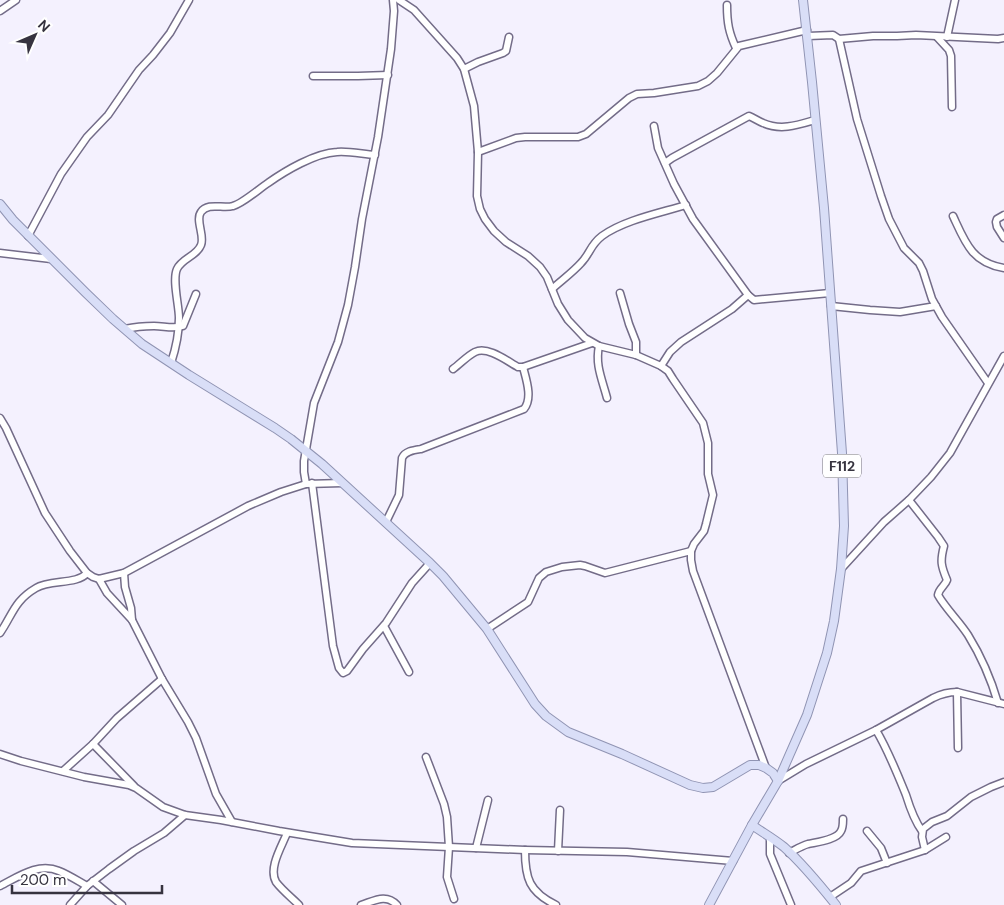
<svg xmlns="http://www.w3.org/2000/svg" width="1004" height="905" viewBox="0 0 1004 905" font-family="'DM Sans',sans-serif">
	<style>
		.lines { fill: none; stroke-linecap: round; stroke-linejoin: round }
		.minor-casing { stroke: #736c88; stroke-width: 9 }
		.major-casing { stroke: #9094b3; stroke-width: 10 }
		.minor { stroke: #fff; stroke-width: 6 }
		.major { stroke: #d9def7; stroke-width: 8 }
		.labels { text-anchor: middle; stroke-width: 4.5; stroke-linejoin: round; paint-order: stroke }
		.shield { fill: #fff; stroke: #727079; stroke-width: 1 }
		.shield-label { font-size: 14px; font-weight: bold; fill: #36333f }
	</style>
	<rect width="100%" height="100%" fill="#f4f1fe"/>
	<g class="lines">
		<g class="minor-casing">
			<g id="minor">
				<polyline points="399,0 414,10 457,58 464,69 474,106 478,152 477,196 480,209 485,219 494,231 506,242 528,256 540,267 547,277 558,304 568,320 585,338 599,346 636,355 661,366 668,371 673,379 703,423 708,443 708,474 713,495 706,524 704,531 694,544 691,551 691,560 693,571 766,768"/>
				<path d="M727 5C727 23 729 33 736 48"/>
				<polyline points="0,11 16,0"/>
				<polyline points="808,36 833,35 839,39 873,36 897,36 916,35 998,39 1004,38"/>
				<polyline points="937,37 949,50 951,56 952,107"/>
				<polyline points="947,37 955,0"/>
				<polyline points="839,39 857,119 881,196 889,219 904,248 919,263 923,271 932,299 942,317 988,383"/>
				<polyline points="464,69 478,62 503,53 506,51 509,37"/>
				<polyline points="313,76 358,76 388,75"/>
				<polyline points="654,126 658,148 674,184 693,219 748,295 754,300 830,293"/>
				<polyline points="478,152 516,138 525,137 578,137 586,134 629,98 637,94 654,93 698,86 708,81 717,73 739,46 807,30"/>
				<path d="M665 163 672 158 749 116C754 118 758 121 763 123 781 131 798 125 815 120"/>
				<polyline points="1004,215 997,219 996,222 997,227 1004,238"/>
				<path d="M953 216C965 242 972 263 1004 268"/>
				<polyline points="28,236 61,174 87,137 108,115 139,70 153,55 170,33 189,0"/>
				<polyline points="0,253 51,259"/>
				<path d="M552 289C562 280 573 272 581 263 590 254 590 245 602 236 624 220 660 213 686 205"/>
				<polyline points="620,293 629,324 636,342 636,355"/>
				<polyline points="831,306 870,310 900,312 936,306"/>
				<path d="M125 329C134 327 144 326 154 326 164 326 174 329 183 326L196 294"/>
				<path d="M599 346C595 365 602 379 607 398"/>
				<path d="M171 363C176 348 179 334 179 318 179 305 172 280 177 269 182 258 197 256 201 245 205 236 195 220 201 212 208 202 223 209 233 206 242 204 259 189 268 183 285 171 315 153 337 152 349 151 362 154 375 155"/>
				<polyline points="661,366 670,352 681,342 732,309 748,295"/>
				<path d="M453 369C460 364 467 356 475 352 488 346 507 361 518 367H523L592 343"/>
				<polyline points="0,418 6,428 45,513 70,551 87,573 93,577 99,579 124,573 248,506 281,492 306,484 342,483"/>
				<polyline points="312,483 333,646 339,668 343,673 347,671 363,649 386,623 412,583 430,563"/>
				<polyline points="306,484 304,472 304,461 314,403 338,342 348,305 355,267 362,219 378,137 391,49 394,11 393,0"/>
				<path d="M909 500 938 537 944 546C940 561 941 566 947 580 945 586 939 588 938 595 946 609 959 621 968 635 981 656 991 679 998 703"/>
				<path d="M386 522 399 495 402 458C405 451 414 450 421 449L524 409C533 398 526 379 523 367"/>
				<polyline points="841,569 884,522 909,500 931,477 950,453 1004,356"/>
				<polyline points="124,573 125,587 131,608 132,620"/>
				<polyline points="99,579 107,593 132,620 162,679 188,722 196,738 216,794 232,822"/>
				<polyline points="384,626 409,672"/>
				<polyline points="487,629 528,602 539,578 546,572 562,567 580,565 585,566 605,573 691,551"/>
				<path d="M0 633C13 614 14 601 36 588 50 579 77 585 87 573"/>
				<polyline points="957,692 958,748"/>
				<path d="M876 730C888 750 897 773 906 795 910 808 914 820 922 831"/>
				<polyline points="93,744 134,786"/>
				<polyline points="0,754 21,761 84,777 129,785 136,788 163,807 185,815 221,820 279,831 352,843 525,850 627,852 733,861"/>
				<polyline points="426,757 444,804 447,817 449,847 447,877 454,899"/>
				<polyline points="63,771 93,744 117,718 162,679"/>
				<path d="M778 781 806 764 876 730 933 698C941 694 948 692 957 692L1004 704"/>
				<polyline points="867,831 881,848 887,863"/>
				<path d="M287 833C282 846 268 868 276 882 282 890 292 898 299 905"/>
				<polyline points="770,837 770,854 791,905"/>
				<polyline points="476,848 488,800"/>
				<path d="M525 850C525 878 529 892 556 905"/>
				<polyline points="925,850 922,837 923,829 932,822 947,816 971,797 991,787 1004,782"/>
				<polyline points="558,851 560,810"/>
				<path d="M789 853C795 850 801 846 808 844 817 842 837 840 841 831 843 828 843 823 843 819"/>
				<polyline points="93,881 122,905"/>
				<path d="M0 886C18 877 38 862 59 871 69 875 78 881 87 886"/>
				<polyline points="830,897 851,883 861,871 925,850 946,837"/>
				<polyline points="70,905 87,886 109,869 134,851 164,833 185,815"/>
				<path d="M361 905C374 901 386 893 397 905"/>
			</g>
		</g>
		<g class="major-casing">
			<g id="major">
				<polyline points="0,204 13,220 86,293 113,319 142,344 189,375 275,428 291,439 322,464 430,563 443,576 487,629 535,704 546,716 568,732 622,754 690,785 703,788 713,787 750,765 759,765 766,768 773,773 778,781"/>
				<path d="M752 825C762 832 774 839 784 847 803 864 820 885 836 905"/>
				<polyline points="709,905 752,825 778,781 807,715 827,653 834,621 841,569 844,526 842,453 824,208 812,82 803,0"/>
			</g>
		</g>
		<use href="#minor" class="minor"/>
		<use href="#major" class="major"/>
	</g>
	<g class="labels">
		<rect class="shield" x="823" y="454.5" width="38" height="23" rx="4"/>
		<g class="shield-label">
			<text x="842" y="471">F112</text>
		</g>
	</g>
	<g transform="translate(35 35) rotate(45)" stroke="#ffffff" stroke-width="4" paint-order="stroke">
	<path d="M0-4L9 19L0 12L-9 19Z" fill="#36333f"/>
	<text y="-8" font-size="14" font-weight="bold" text-anchor="middle" fill="#36333f">N</text>
	</g>
	<path d="M12 885v8h150v-8" fill="none" stroke="#36333f" stroke-width="2.5"/>
	<text x="20" y="885" font-size="15" fill="#36333f" stroke="#ffffff" stroke-width="4" paint-order="stroke">200 m</text>
</svg>
